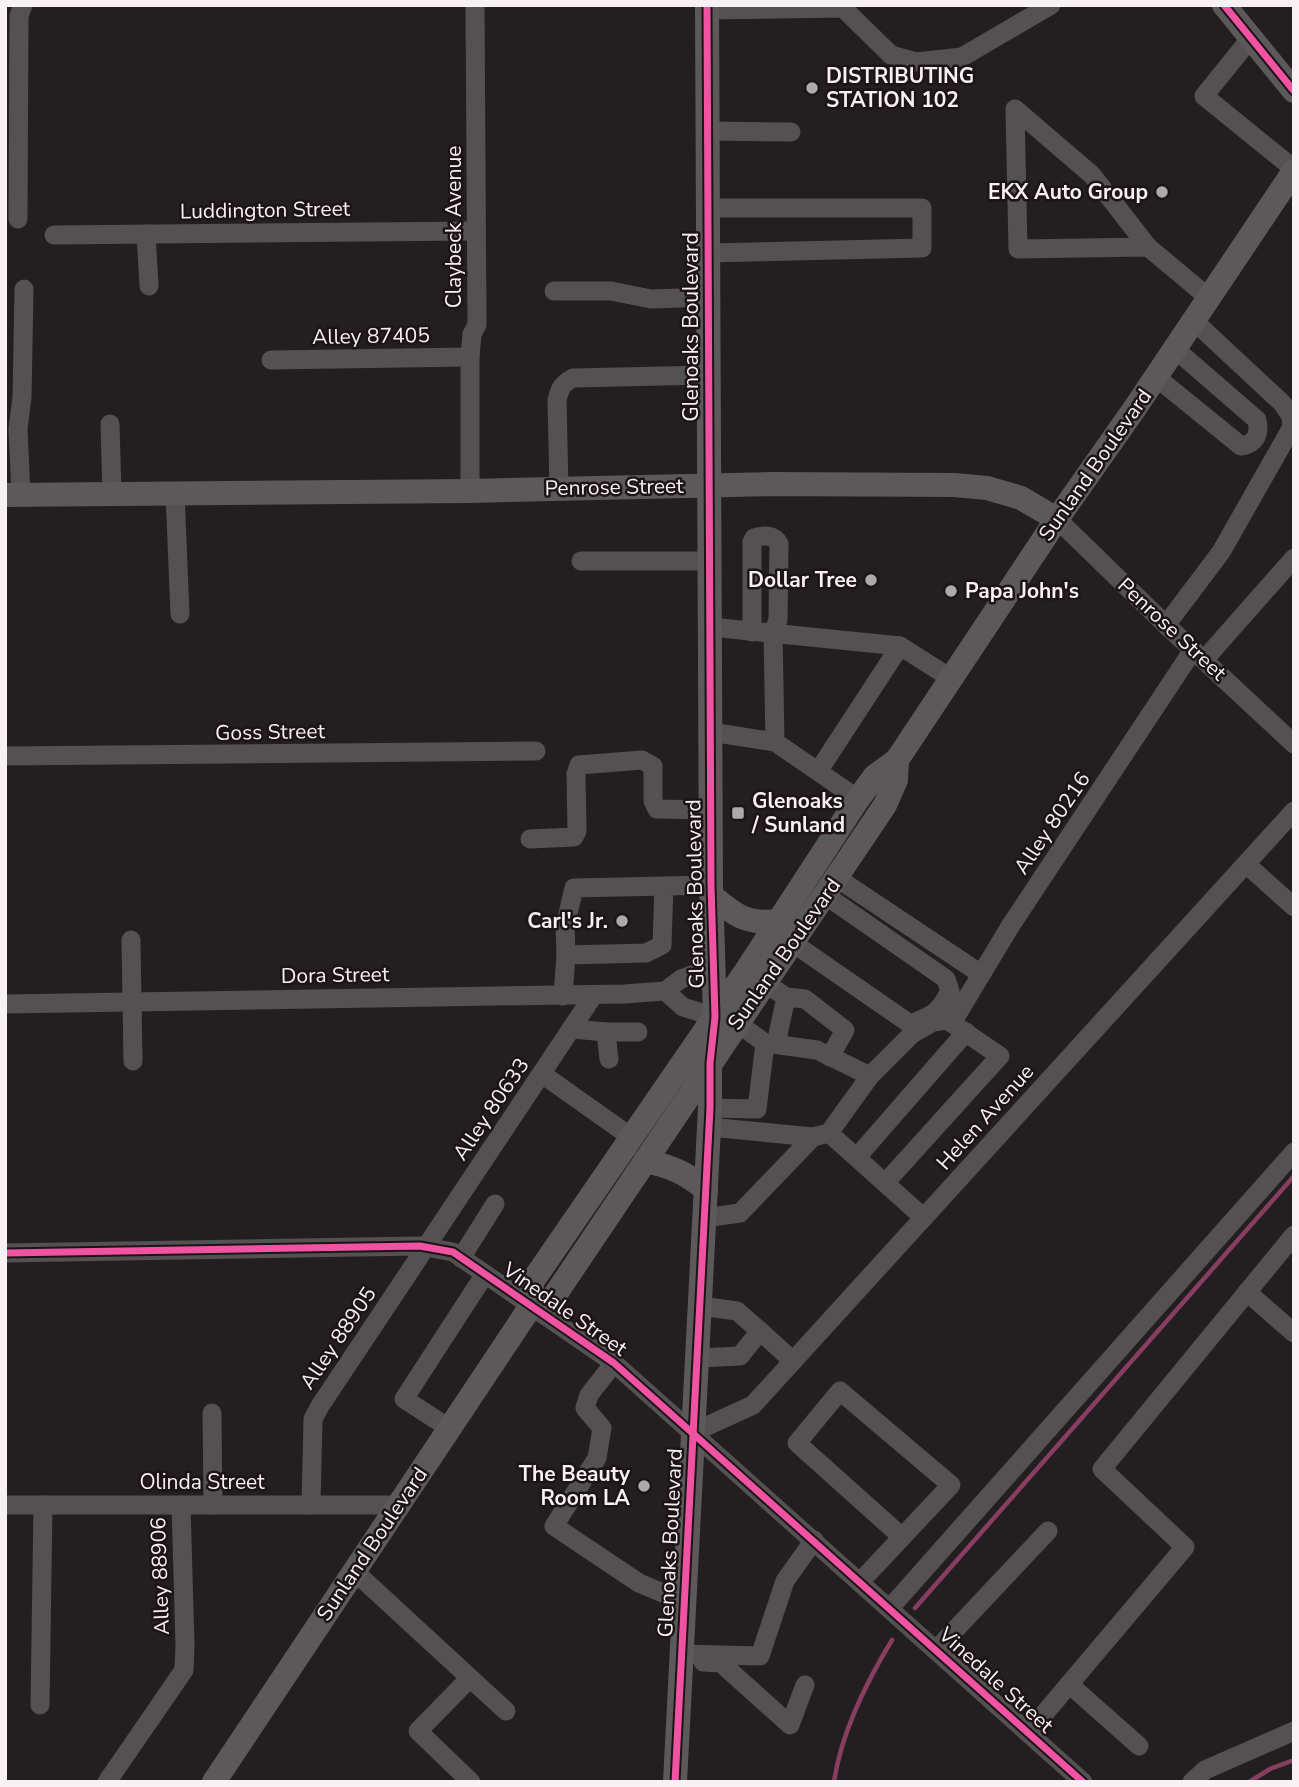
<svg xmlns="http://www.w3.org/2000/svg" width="1299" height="1787" viewBox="0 0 1299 1787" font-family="'Nunito Sans',sans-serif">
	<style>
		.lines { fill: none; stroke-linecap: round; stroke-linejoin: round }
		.stream { stroke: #873e61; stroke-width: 4.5 }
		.minor { stroke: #545152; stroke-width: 19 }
		.major { stroke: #5b595a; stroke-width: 24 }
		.cycleway-casing { stroke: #1c1417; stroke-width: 11 }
		.cycleway { stroke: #f153a3; stroke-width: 7 }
		.poi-dot { fill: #ada8aa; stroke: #1c1417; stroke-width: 2.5 }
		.labels { text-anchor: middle; stroke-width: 5; stroke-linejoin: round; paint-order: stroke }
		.poi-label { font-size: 21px; font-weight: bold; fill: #f7f1f3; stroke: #1c1417; text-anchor: end }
		.street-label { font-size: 21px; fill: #f7f1f3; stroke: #1c1417 }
	</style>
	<rect width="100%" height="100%" fill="#231f21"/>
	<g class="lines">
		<g class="stream">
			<polyline points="915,1608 1294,1176"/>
			<path d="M834 1782C841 1734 867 1681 892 1640"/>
			<polyline points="1249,1782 1270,1769 1294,1760"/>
		</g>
		<g class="minor">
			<polyline points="707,10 843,8 891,55 916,62 962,57 1051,5"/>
			<polyline points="1250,39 1204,96 1294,169"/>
			<polyline points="708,131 791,132"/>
			<polyline points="708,208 922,208 922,248 709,253"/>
			<polyline points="18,219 19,16 23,5"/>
			<polyline points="146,234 149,286"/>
			<polyline points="54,235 476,231"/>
			<polyline points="1148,247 1092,175 1015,109 1018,249 1148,247 1209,298"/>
			<polyline points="554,291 611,291 651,299 709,297"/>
			<polyline points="271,360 470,357"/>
			<path d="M1156 377 1241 446C1256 444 1260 434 1257 420L1175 349"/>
			<polyline points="110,424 112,494"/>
			<path d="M559 489 557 400C560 388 562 384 573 378L709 375"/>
			<polyline points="470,491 470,357 472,334 477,325 475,5"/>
			<polyline points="175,493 180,614"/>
			<polyline points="21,495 18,429 22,397 24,289"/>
			<polyline points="1057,519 1166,625 1294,744"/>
			<polyline points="581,561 710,561"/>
			<polyline points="1166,625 1221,552 1292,427 1291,416 1282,403 1194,321"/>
			<polyline points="711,627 900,646 952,679"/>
			<path d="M752 632V542L754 538C763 535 774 534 779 544L778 620 773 634 775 742"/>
			<polyline points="1204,660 1294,558"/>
			<polyline points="711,732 775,742 858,799"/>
			<polyline points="5,756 536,751"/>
			<polyline points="819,770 900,646"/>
			<polyline points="530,839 574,837 577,831 576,774 579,765 642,760 653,766 653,801 657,809 711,810"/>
			<polyline points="1246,864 1294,907"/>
			<polyline points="837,878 981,974"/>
			<polyline points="664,886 662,945 646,953 566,955 565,926 574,888 711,885"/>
			<polyline points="131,940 133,1061"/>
			<path d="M793 943 910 1024C933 1015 938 1014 950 991L946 979 825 895"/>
			<polyline points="765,983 786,997 805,999 845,1030 830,1057"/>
			<polyline points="665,991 683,1007 715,1017"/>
			<polyline points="563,996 566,955"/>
			<polyline points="5,1004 624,994 665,991 681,979 714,967"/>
			<polyline points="737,1023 765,1043 817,1050 870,1076"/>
			<polyline points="952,1023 1011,925 1193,650"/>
			<polyline points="572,1029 606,1032 609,1059"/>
			<polyline points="606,1032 638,1032"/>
			<polyline points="776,1044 786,997"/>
			<polyline points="542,1074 631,1137"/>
			<polyline points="710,1108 757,1109 765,1043"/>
			<polyline points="709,1127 813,1137 829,1133 870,1076 912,1034 933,1022 947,1020 1000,1056 886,1182"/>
			<polyline points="829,1133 924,1218"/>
			<polyline points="857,1157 966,1032"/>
			<polyline points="704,1218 740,1213 813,1137"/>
			<polyline points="5,1253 420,1246 453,1252 614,1363 1083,1782"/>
			<polyline points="461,1258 495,1204"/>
			<polyline points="1247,1292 1294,1333"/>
			<polyline points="760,1331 793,1361"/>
			<polyline points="697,1358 740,1356 760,1331 737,1311 700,1306"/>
			<polyline points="614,1363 589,1395 585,1408 602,1428 597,1458 554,1526 639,1583 684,1602"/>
			<polyline points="212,1413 213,1505"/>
			<polyline points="449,1428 404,1399 485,1274"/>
			<polyline points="694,1432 753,1405 1294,811"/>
			<polyline points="5,1505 398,1505"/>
			<polyline points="311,1505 313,1419 320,1406 593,996"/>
			<polyline points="354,1571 506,1711"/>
			<polyline points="860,1582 951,1485 840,1391 797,1443 902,1537"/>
			<polyline points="890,1608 1294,1152"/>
			<polyline points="936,1650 1048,1531"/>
			<polyline points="682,1654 760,1656 785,1581 814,1540"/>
			<polyline points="703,1662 721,1663 790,1725 805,1685"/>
			<polyline points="470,1678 418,1731 471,1782"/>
			<polyline points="1069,1684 1139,1746"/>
			<polyline points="40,1705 43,1505"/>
			<polyline points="1028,1733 1185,1547 1102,1469 1294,1235"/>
			<polyline points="107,1782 184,1670 185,1645 181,1505"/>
			<polyline points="1192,1782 1205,1770 1294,1731"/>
		</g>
		<g class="major">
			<polyline points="1224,5 1294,91"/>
			<polyline points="5,495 470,491 771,484 954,485 987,488 1021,498 1057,519"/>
			<path d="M712 896C735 915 747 925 778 921"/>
			<path d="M645 1161C670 1166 687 1173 706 1190"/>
			<polyline points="531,1306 553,1298 885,805 896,780 897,760"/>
			<polyline points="214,1782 531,1306 532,1282 746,971 858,799 875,776 897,760 1057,519 1135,408 1294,171"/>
			<polyline points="675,1782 710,1108 710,1063 715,1017 711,885 707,5"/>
		</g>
		<g class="cycleway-casing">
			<g id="cycleway">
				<polyline points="1224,5 1294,91"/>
				<polyline points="5,1253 420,1246 453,1252 614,1363 1083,1782"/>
				<polyline points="675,1782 710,1108 710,1063 715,1017 711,885 707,5"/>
			</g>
		</g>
		<use href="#cycleway" class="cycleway"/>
	</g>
	<g class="poi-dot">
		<circle cx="812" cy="88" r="7"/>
		<circle cx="1162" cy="192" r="7"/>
		<circle cx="871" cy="580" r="7"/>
		<circle cx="951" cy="591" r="7"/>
		<rect x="731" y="806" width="14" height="14" rx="3.5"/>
		<circle cx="622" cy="921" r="7"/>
		<circle cx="644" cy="1486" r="7"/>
	</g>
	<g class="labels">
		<g class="poi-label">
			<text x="826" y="83" text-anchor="start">DISTRIBUTING<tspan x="826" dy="24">STATION 102</tspan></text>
			<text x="1148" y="199">EKX Auto Group</text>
			<text x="857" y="587">Dollar Tree</text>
			<text x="965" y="598" text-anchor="start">Papa John's</text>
			<text x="752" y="808" text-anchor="start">Glenoaks<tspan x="752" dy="24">/ Sunland</tspan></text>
			<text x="608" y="928">Carl's Jr.</text>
			<text x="630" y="1481">The Beauty<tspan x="630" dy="24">Room LA</tspan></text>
		</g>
		<g class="street-label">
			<text transform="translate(265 210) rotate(-1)" y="7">Luddington Street</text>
			<text transform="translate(454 227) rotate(-90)" y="7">Claybeck Avenue</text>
			<text transform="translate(691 327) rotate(-90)" y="7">Glenoaks Boulevard</text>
			<text transform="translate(371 336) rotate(-1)" y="7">Alley 87405</text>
			<text transform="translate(1095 465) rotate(-55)" y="7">Sunland Boulevard</text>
			<text transform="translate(614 487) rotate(-1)" y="7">Penrose Street</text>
			<text transform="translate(1172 629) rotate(43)" y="7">Penrose Street</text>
			<text transform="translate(270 732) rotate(-1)" y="7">Goss Street</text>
			<text transform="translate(1052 823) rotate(-56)" y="7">Alley 80216</text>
			<text transform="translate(695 894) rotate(-91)" y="7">Glenoaks Boulevard</text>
			<text transform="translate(784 954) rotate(-55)" y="7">Sunland Boulevard</text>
			<text transform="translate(335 975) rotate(-1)" y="7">Dora Street</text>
			<text transform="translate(491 1109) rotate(-56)" y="7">Alley 80633</text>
			<text transform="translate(985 1117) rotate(-48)" y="7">Helen Avenue</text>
			<text transform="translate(565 1309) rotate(35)" y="7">Vinedale Street</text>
			<text transform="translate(338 1338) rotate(-56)" y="7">Alley 88905</text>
			<text x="202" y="1489">Olinda Street</text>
			<text transform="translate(670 1543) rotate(-87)" y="7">Glenoaks Boulevard</text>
			<text transform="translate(372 1544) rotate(-56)" y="7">Sunland Boulevard</text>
			<text transform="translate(160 1576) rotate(-92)" y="7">Alley 88906</text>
			<text transform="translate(996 1680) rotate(42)" y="7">Vinedale Street</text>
		</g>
	</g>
	<rect width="1299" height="1787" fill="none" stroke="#f7f1f3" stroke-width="14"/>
</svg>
